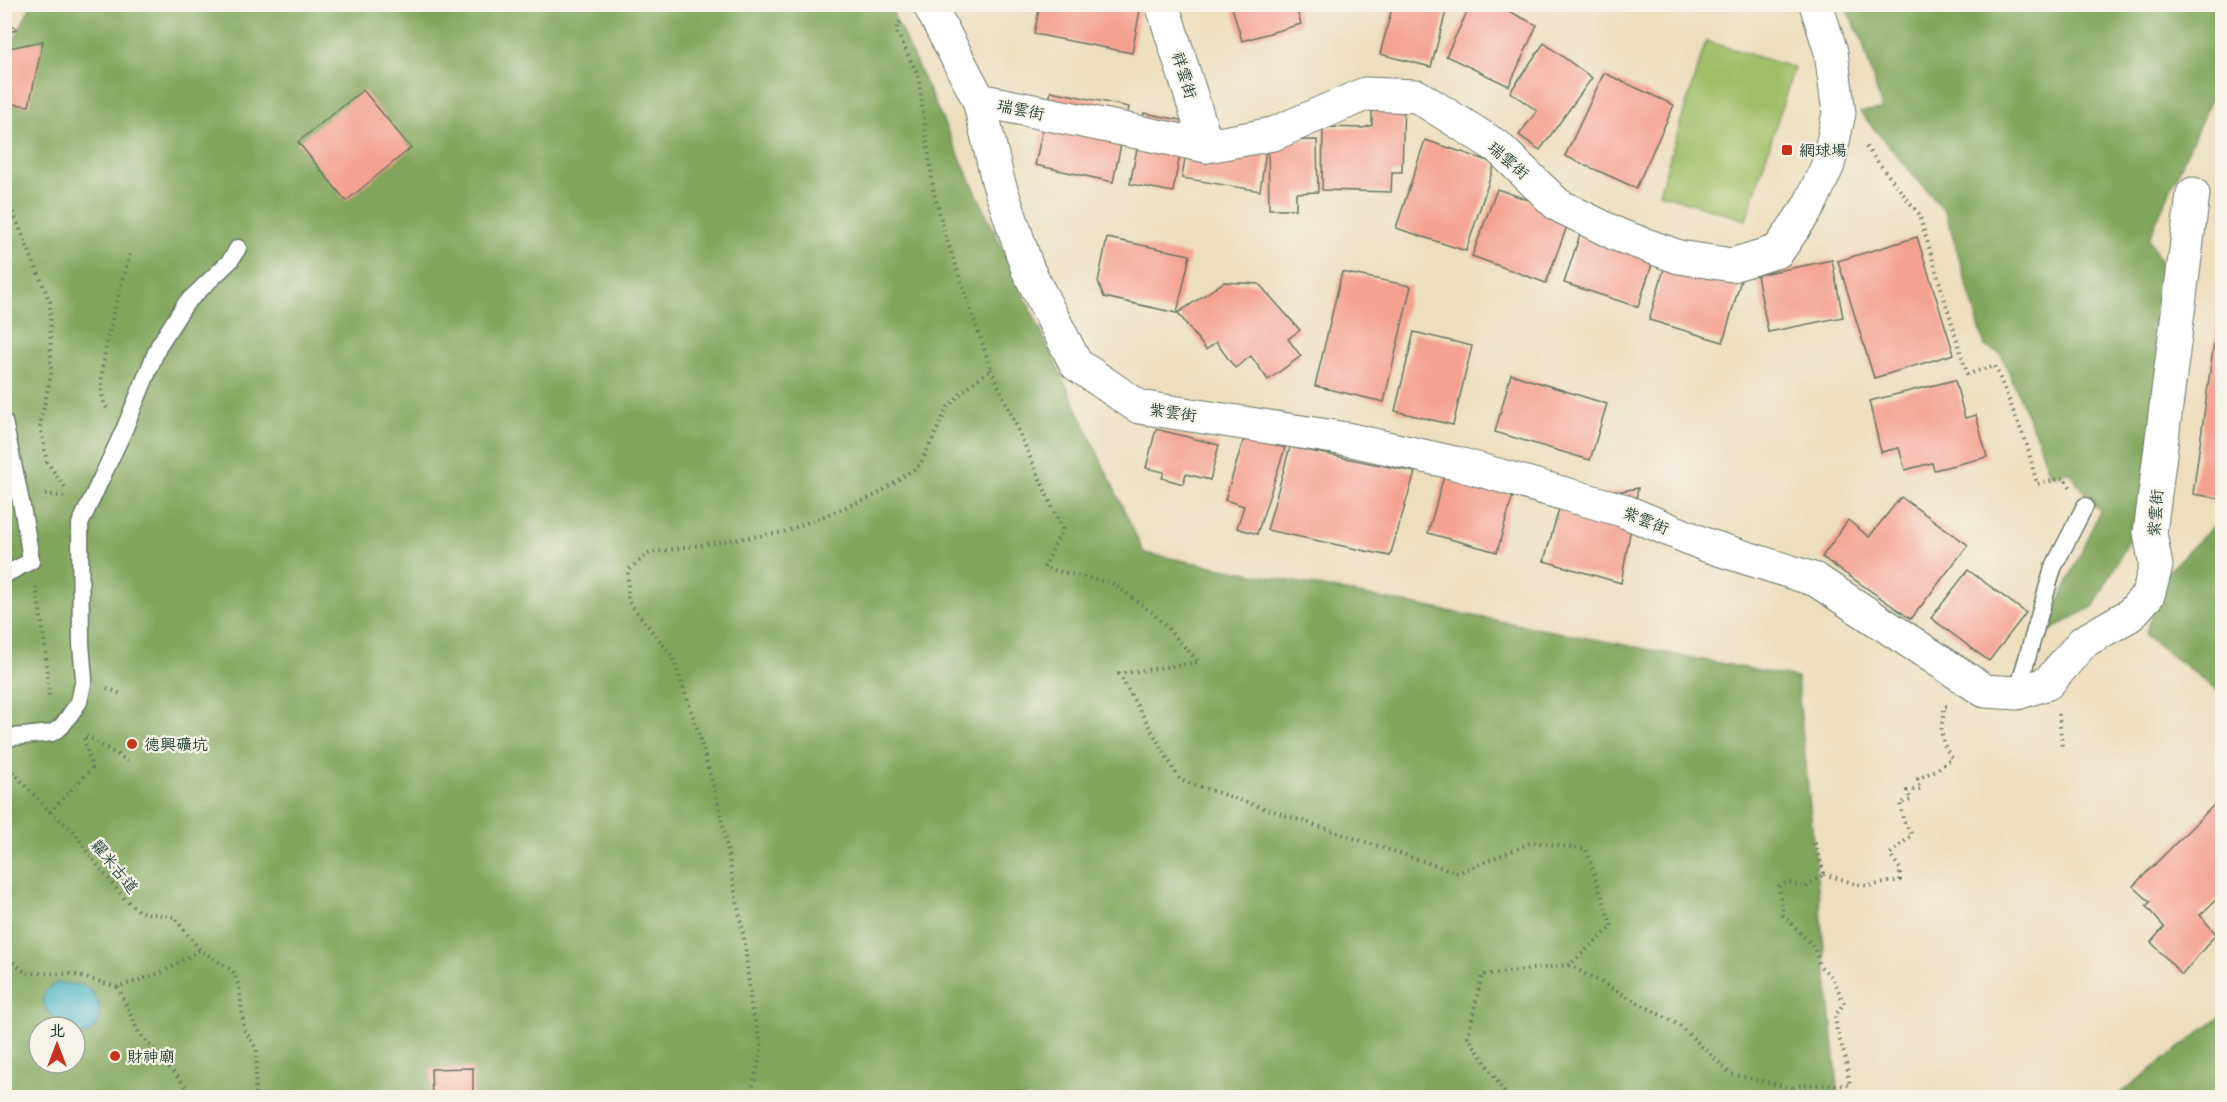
<svg xmlns="http://www.w3.org/2000/svg" width="2227" height="1102" viewBox="0 0 2227 1102" font-family="'Playpen Sans','LXGW WenKai TC',sans-serif">
	<style>
		.green { fill: #a0be66; stroke: #607e4d; stroke-width: 1.5 }
		.forest { fill: #80a55b; stroke: #507148; stroke-width: 1.5; fill-rule: evenodd }
		.water { fill: #49b4c6; stroke: #34787d; stroke-width: 1.5 }
		.building { fill: #f5a191 }
		.lines { fill: none; stroke-linecap: round; stroke-linejoin: round }
		.service-casing { stroke: #677664; stroke-width: 19 }
		.minor-casing { stroke: #677664; stroke-width: 35 }
		.path { stroke: #677664; stroke-width: 4; stroke-dasharray: 1.5 4.5; stroke-linecap: butt }
		.service { stroke: #fff; stroke-width: 16 }
		.minor { stroke: #fff; stroke-width: 33 }
		.poi-dot { fill: #c8321e; stroke: #f7f3e8; stroke-width: 2 }
		.labels { text-anchor: middle; stroke-width: 4.5; stroke-linejoin: round; paint-order: stroke }
		.street-label { font-size: 16px; fill: #1f3d34; stroke: #f7f3e8 }
		.poi-label { font-size: 16px; fill: #1f3d34; stroke: #f7f3e8; text-anchor: start }
	</style>
	<rect width="100%" height="100%" fill="#f7f3e8"/>
	<filter id="ink" filterUnits="userSpaceOnUse"><feTurbulence type="fractalNoise" baseFrequency=".0167" numOctaves="2"/><feDisplacementMap in="SourceGraphic" scale="12" xChannelSelector="R" yChannelSelector="G"/><feConvolveMatrix kernelMatrix="1 2 1 2 8 2 1 2 1" color-interpolation-filters="sRGB"/></filter>
	<filter id="wash" filterUnits="userSpaceOnUse"><feTurbulence type="fractalNoise" baseFrequency=".008" numOctaves="4" result="noise"/><feDisplacementMap in="SourceGraphic" scale="24" xChannelSelector="R" yChannelSelector="G"/><feGaussianBlur stdDeviation="1.35" result="paint"/><feColorMatrix in="noise" values="0 0 0 0 0 0 0 0 0 0 0 0 0 0 0 0 0 1.4 0 .05"/><feComposite in="paint" operator="in"/></filter>
	<g filter="url(#wash)">
		<rect width="100%" height="100%" fill="#eddfbe"/>
		<polygon class="green" points="1706,41 1794,68 1746,220 1659,193"/>
		<g class="forest">
			<path d="M31 5H889L1144 553 1797 678 1839 1097 5 1098 4 61ZM39 1027H75V1063H39Z"/>
			<polygon points="1844,5 2222,5 2222,91 2215,90 2149,238 2168,278 2161,385 2133,533 2094,606 2044,634 2100,511 2069,472 2050,475 2038,440 2001,354 1985,346 1946,213 1860,112 1882,109 1861,37"/>
			<polygon points="2222,518 2222,694 2145,635 2165,574"/>
			<polygon points="2222,1016 2222,1097 2115,1097"/>
		</g>
		<path class="water" d="M57 983 82 985 93 993 99 1005V1021L90 1034H81L75 1031V1027C64 1027 43 1012 43 1000 43 996 45 993 46 990Z"/>
		<g id="blocks">
			<g class="building">
				<polygon points="1040,4 1141,4 1132,53 1034,34"/>
				<polygon points="1231,4 1295,4 1301,24 1242,41"/>
				<polygon points="1393,4 1448,4 1431,67 1380,54"/>
				<polygon points="1471,4 1494,4 1537,25 1509,86 1446,56"/>
				<polygon points="4,17 17,29 4,35"/>
				<polygon points="43,41 29,106 4,103 4,49"/>
				<polygon points="1544,43 1592,78 1540,150 1519,135 1537,111 1510,92"/>
				<polygon points="1604,73 1674,105 1636,188 1565,156"/>
				<polygon points="363,90 411,148 346,201 298,142"/>
				<polygon points="1051,91 1129,107 1113,182 1035,165"/>
				<polygon points="1372,101 1404,102 1402,172 1392,172 1391,192 1322,190 1323,127 1363,128 1372,125"/>
				<polygon points="1144,113 1186,121 1173,192 1130,184"/>
				<polygon points="1188,139 1266,151 1260,191 1182,178"/>
				<polygon points="1317,140 1318,192 1296,193 1296,209 1269,209 1268,141"/>
				<polygon points="1425,140 1495,163 1466,251 1396,228"/>
				<polygon points="1497,189 1571,215 1546,283 1472,256"/>
				<polygon points="1585,219 1659,243 1638,307 1564,283"/>
				<polygon points="1917,237 1954,354 1874,378 1838,261"/>
				<polygon points="1107,238 1190,255 1177,313 1104,297 1098,282"/>
				<polygon points="1671,245 1745,266 1723,342 1649,320"/>
				<polygon points="1832,260 1843,317 1768,332 1757,275"/>
				<polygon points="1342,272 1411,286 1384,402 1315,386"/>
				<polygon points="1224,282 1259,284 1300,330 1288,339 1301,356 1268,380 1251,356 1235,368 1216,342 1206,350 1178,313"/>
				<polygon points="2219,306 2222,307 2222,499 2193,494"/>
				<polygon points="1414,332 1472,346 1453,425 1395,411"/>
				<polygon points="1511,374 1607,404 1590,460 1495,432"/>
				<polygon points="1955,380 1965,418 1976,415 1987,457 1934,470 1932,463 1905,470 1899,448 1881,452 1869,401"/>
				<polygon points="1156,429 1219,445 1210,480 1186,474 1183,484 1162,478 1164,472 1146,468"/>
				<polygon points="1245,435 1285,448 1257,534 1237,528 1244,506 1225,500"/>
				<polygon points="1290,447 1415,472 1390,556 1267,530"/>
				<polygon points="1444,476 1513,495 1497,552 1428,533"/>
				<polygon points="1638,488 1621,583 1544,561 1561,502"/>
				<polygon points="1901,497 1968,545 1911,619 1822,557 1848,520 1869,537"/>
				<polygon points="1968,570 2026,613 1989,661 1931,618"/>
				<polygon points="2222,797 2222,900 2219,897 2200,915 2216,934 2182,975 2151,942 2164,927 2146,906 2150,902 2133,886"/>
				<polygon points="473,1068 473,1098 432,1098 431,1069"/>
			</g>
		</g>
	</g>
	<g filter="url(#ink)">
		<use href="#blocks" fill-opacity="0" stroke="#677664" stroke-width="1.5"/>
		<g class="lines">
			<g class="service-casing">
				<g id="service">
					<path d="M4 422C14 469 25 514 31 561L4 575"/>
					<polyline points="2017,693 2053,568 2085,506"/>
					<polyline points="4,738 52,733 62,726 79,702 84,679 81,644 80,524 124,430 159,345 186,303 230,261 238,248"/>
				</g>
			</g>
			<g class="minor-casing">
				<g id="minor">
					<polyline points="929,4 979,100 998,181 1028,270 1076,364 1139,407 1347,439 1455,463 1622,510 1706,545 1816,580 1985,691 2017,693 2048,683 2083,642 2130,615 2148,595 2156,566 2150,533 2193,194"/>
					<polyline points="1162,4 1207,146"/>
					<polyline points="979,100 1207,146 1273,134 1365,94 1417,96 1498,147 1558,205 1618,235 1679,257 1732,265 1778,251 1809,206 1828,165 1839,113 1831,52 1816,4"/>
				</g>
			</g>
			<g class="path">
				<polyline points="1866,147 1919,214 1967,374 1995,366 2027,445 2037,484 2064,478 2071,488"/>
				<polyline points="4,190 50,302 51,374 40,425 47,462 67,490"/>
				<polyline points="991,369 1062,529 1044,568 1112,583 1153,613 1199,662 1119,674 1180,780 1458,873 1533,842 1586,849 1612,927 1569,965 1482,975 1468,1036 1508,1098"/>
				<path d="M107 408C89 386 122 283 130 254"/>
				<polyline points="45,494 64,497"/>
				<polyline points="36,587 45,642 49,699"/>
				<polyline points="107,688 121,694"/>
				<polyline points="2059,714 2062,747"/>
				<polyline points="86,736 128,761"/>
				<polyline points="5,763 50,812 73,830 88,853 124,898 140,912 174,917 200,950 233,971 239,986 244,1029 257,1050 255,1092 257,1098"/>
				<polyline points="50,812 92,768 84,738"/>
				<polyline points="1815,843 1824,874"/>
				<path d="M1824 874 1856 884 1869 886 1900 880V869L1890 854 1912 835 1903 820 1900 803 1911 800 1907 791 1921 789 1918 779 1936 770 1952 758C1938 738 1941 728 1945 706H1947"/>
				<polyline points="4,955 26,973 72,974 118,987 161,973 200,950"/>
				<polyline points="1569,965 1679,1025 1731,1074 1792,1088"/>
				<polyline points="118,987 139,1033 196,1098"/>
				<polyline points="750,1098 762,1047 751,1007 745,944 719,806 695,721 672,656 628,601 628,570 649,553 784,532 876,495 920,465 948,407 963,391 991,369 946,237 934,193 918,75 897,32 897,26 901,21"/>
				<polyline points="1788,1098 1792,1088 1802,1085 1850,1085 1845,1056 1837,1032 1835,1016 1844,1003 1832,977 1820,966 1814,947 1783,915 1779,886 1789,882 1805,888 1824,874"/>
			</g>
			<use href="#service" class="service"/>
			<use href="#minor" class="minor"/>
		</g>
	</g>
	<g class="poi-dot">
		<rect x="1781" y="144" width="12" height="12" rx="3"/>
		<circle cx="132" cy="744" r="6"/>
		<circle cx="115" cy="1056" r="6"/>
	</g>
	<g class="labels">
		<g class="street-label">
			<text transform="translate(1185 75) rotate(73)" y="6">祥雲街</text>
			<text transform="translate(1021 109) rotate(12)" y="6">瑞雲街</text>
			<text transform="translate(1509 160) rotate(41)" y="6">瑞雲街</text>
			<text transform="translate(1173 412) rotate(8)" y="6">紫雲街</text>
			<text transform="translate(2155 513) rotate(-86)" y="6">紫雲街</text>
			<text transform="translate(1646 520) rotate(22)" y="6">紫雲街</text>
			<text transform="translate(115 866) rotate(51)" y="6">糶米古道</text>
		</g>
		<g class="poi-label">
			<text x="1799" y="156">網球場</text>
			<text x="144" y="750">德興礦坑</text>
			<text x="127" y="1062">財神廟</text>
		</g>
	</g>
	<rect width="2227" height="1102" fill="none" stroke="#f7f3e8" stroke-width="24"/>
	<g transform="translate(57 1045)"><circle r="28" fill="#f7f3e8" stroke="#a1aaa0" stroke-width="1.5"/>
	<path d="M0-4.5L10 22L0 15L-10 22Z" fill="#c8321e"/>
	<text y="-9" font-size="16" font-weight="bold" text-anchor="middle" fill="#1f3d34">北</text>
	</g>
</svg>
